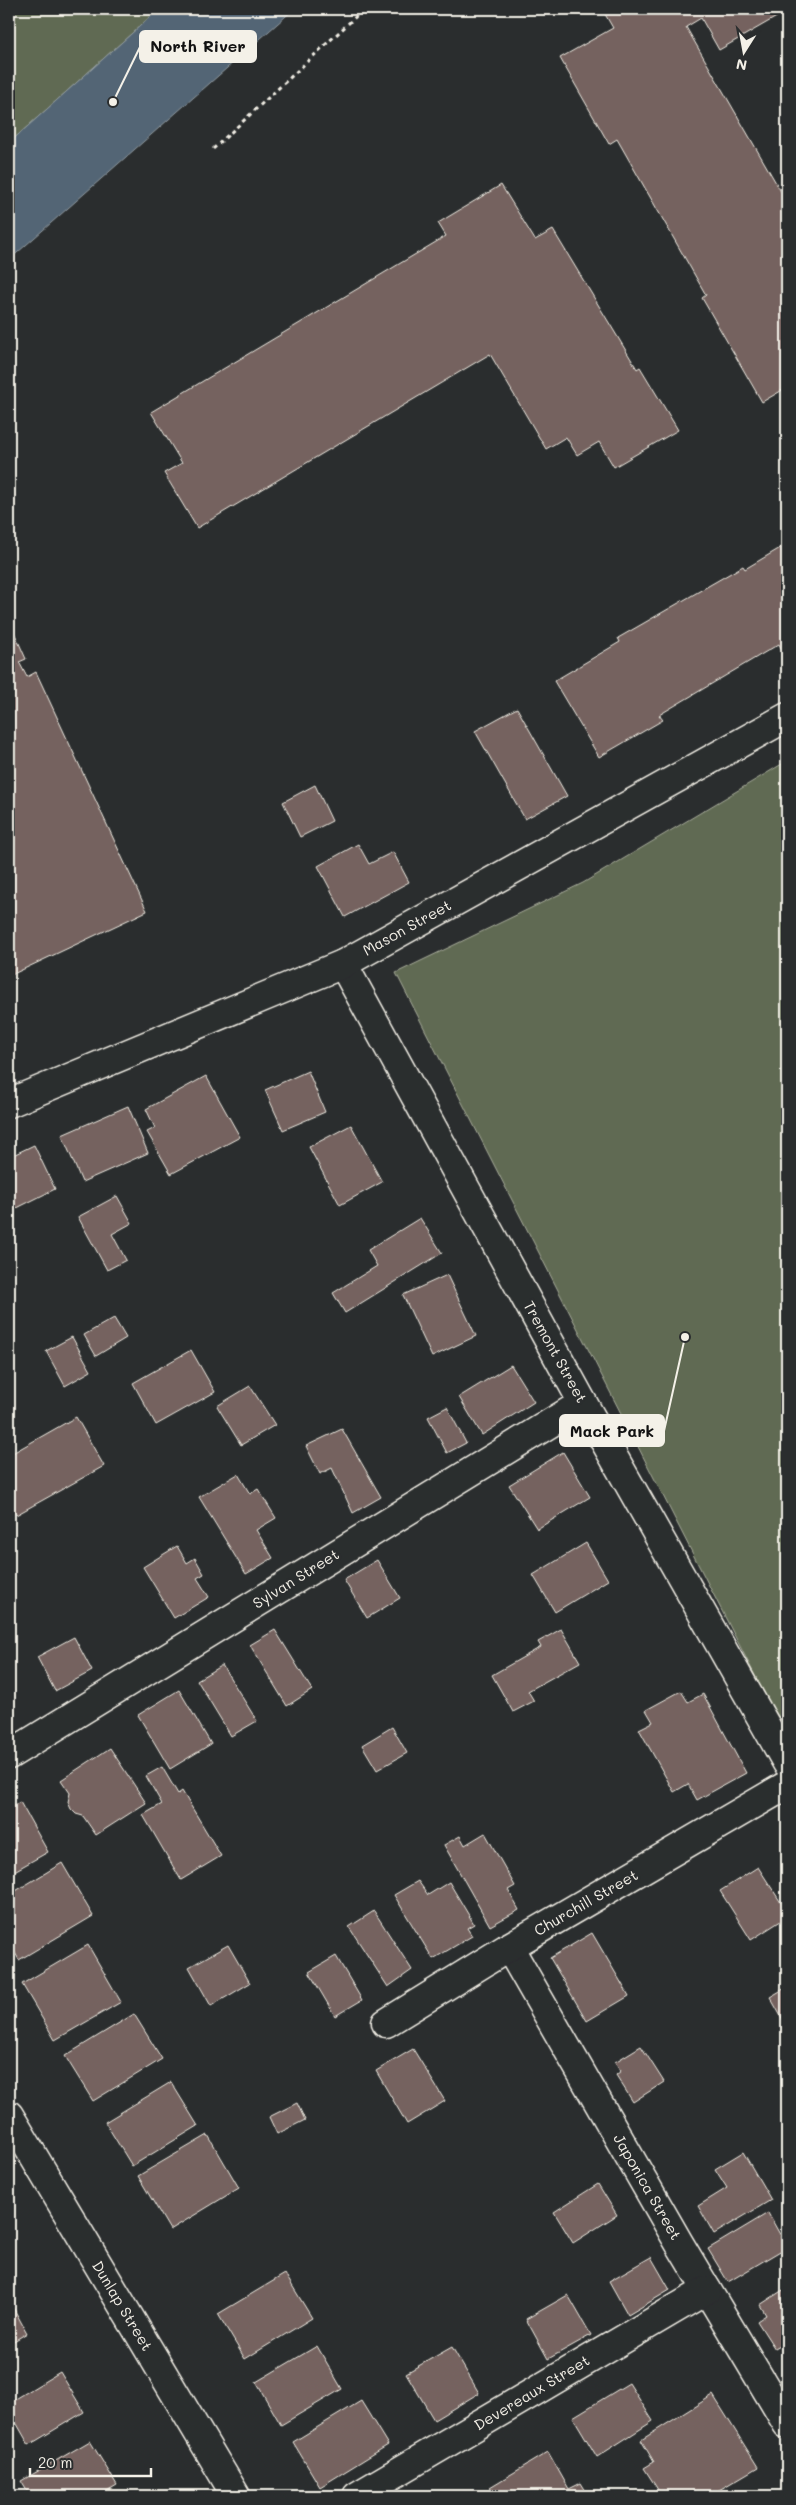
<svg xmlns="http://www.w3.org/2000/svg" width="796" height="2505" viewBox="0 0 796 2505" font-family="Mali,sans-serif">
	<style>
		.green { fill: #606b52; stroke: #aaae9d }
		.water { fill: #536575; stroke: #939da3 }
		.building { fill: #75625e; stroke: #f4f1e8 }
		.lines { fill: none; stroke-linecap: round; stroke-linejoin: round }
		.minor-casing { stroke: #f4f1e8; stroke-width: 31 }
		.path { stroke: #f4f1e8; stroke-width: 3; stroke-dasharray: 4 4; stroke-linecap: butt }
		.minor { stroke: #2a2d2e; stroke-width: 28 }
		.labels { text-anchor: middle; stroke-width: 5; stroke-linejoin: round; paint-order: stroke }
		.street-label { font-size: 15px; fill: #f4f1e8; stroke: #2a2d2e }
		.leader { fill: none; stroke: #f4f1e8; stroke-width: 2 }
		.callout-dot { fill: #f4f1e8; stroke: #2a2d2e; stroke-width: 2 }
		.callout { fill: #f4f1e8; stroke: #f4f1e8; stroke-width: 2 }
		.callout-label { font-size: 16px; text-anchor: middle; font-weight: bold; fill: #111 }
	</style>
	<rect width="100%" height="100%" fill="#2a2d2e"/>
	<filter id="ink" filterUnits="userSpaceOnUse"><feTurbulence type="fractalNoise" baseFrequency=".02" numOctaves="2"/><feDisplacementMap in="SourceGraphic" scale="10" xChannelSelector="R" yChannelSelector="G"/><feConvolveMatrix kernelMatrix="1 2 1 2 8 2 1 2 1" color-interpolation-filters="sRGB"/></filter>
	<g filter="url(#ink)">
		<g class="green">
			<polygon points="9,9 159,9 9,143"/>
			<polygon points="787,761 787,1729 768,1701 396,973 583,883"/>
		</g>
		<polygon class="water" points="159,9 294,9 9,260 9,143"/>
		<g class="building">
			<polygon points="602,9 787,9 787,11 719,50 701,18 686,27 787,202 787,391 786,388 762,402 702,298 706,295 617,139 609,144 560,58 613,28"/>
			<polygon points="501,185 535,240 553,230 637,369 640,367 678,430 614,467 599,442 577,455 566,437 546,449 490,354 197,528 164,473 182,463 151,412 446,236 438,223"/>
			<polygon points="787,544 787,648 782,650 779,644 659,715 663,720 599,757 554,681 620,642 618,638 743,566 745,569"/>
			<polygon points="10,623 26,659 19,662 27,677 36,672 147,911 9,976"/>
			<polygon points="517,708 567,796 525,819 475,731"/>
			<polygon points="315,785 332,821 300,837 283,802"/>
			<polygon points="358,844 369,864 393,852 409,882 345,917 318,866"/>
			<polygon points="308,1071 325,1112 283,1130 265,1090"/>
			<polygon points="206,1076 240,1137 171,1174 147,1132 155,1128 146,1109"/>
			<polygon points="128,1106 148,1153 82,1182 62,1135"/>
			<polygon points="351,1125 382,1182 340,1205 309,1147"/>
			<polygon points="34,1145 55,1189 9,1212 9,1157"/>
			<polygon points="117,1196 132,1223 112,1234 126,1260 107,1270 78,1217"/>
			<polygon points="420,1218 442,1253 345,1313 333,1293 377,1266 368,1250"/>
			<polygon points="447,1275 476,1336 432,1357 403,1295"/>
			<polygon points="114,1318 126,1338 96,1356 84,1335"/>
			<polygon points="72,1337 91,1371 65,1386 46,1351"/>
			<polygon points="191,1350 215,1392 156,1425 133,1383"/>
			<polygon points="511,1365 534,1402 482,1435 459,1397"/>
			<polygon points="250,1386 275,1425 241,1445 217,1406"/>
			<polygon points="447,1407 466,1443 447,1453 428,1417"/>
			<polygon points="76,1417 104,1466 16,1515 9,1502 9,1455"/>
			<polygon points="342,1429 381,1497 353,1513 332,1468 320,1474 306,1446"/>
			<polygon points="563,1452 590,1497 537,1529 509,1485"/>
			<polygon points="238,1474 250,1494 258,1489 276,1518 256,1530 273,1558 246,1574 199,1497"/>
			<polygon points="586,1543 608,1580 555,1612 533,1575"/>
			<polygon points="177,1546 187,1563 195,1558 204,1574 197,1578 209,1597 174,1618 143,1567"/>
			<polygon points="377,1560 400,1598 367,1618 344,1580"/>
			<polygon points="561,1629 580,1662 528,1691 534,1701 513,1712 492,1675 541,1647 538,1642"/>
			<polygon points="275,1630 312,1690 287,1706 250,1645"/>
			<polygon points="74,1637 92,1671 55,1691 37,1657"/>
			<polygon points="222,1665 257,1721 231,1736 197,1680"/>
			<polygon points="179,1690 211,1744 170,1769 138,1715"/>
			<polygon points="681,1691 688,1702 703,1694 746,1773 697,1800 688,1784 674,1792 639,1729 653,1722 646,1710"/>
			<polygon points="392,1727 407,1753 377,1770 362,1745"/>
			<polygon points="110,1748 146,1803 96,1835 83,1816 76,1814 71,1809 68,1802 70,1793 61,1780"/>
			<polygon points="162,1767 178,1794 182,1791 221,1856 181,1880 143,1815 162,1804 146,1776"/>
			<polygon points="20,1802 48,1852 9,1874 9,1808"/>
			<polygon points="485,1833 515,1886 508,1890 519,1910 490,1926 444,1845 460,1836 465,1845"/>
			<polygon points="62,1863 93,1916 19,1960 9,1942 9,1895"/>
			<polygon points="758,1867 787,1912 787,1917 751,1940 720,1891"/>
			<polygon points="418,1881 428,1895 449,1882 474,1924 467,1928 472,1936 433,1959 394,1895"/>
			<polygon points="374,1911 412,1970 388,1987 349,1927"/>
			<polygon points="592,1933 629,1996 587,2021 550,1958"/>
			<polygon points="88,1945 121,2002 55,2040 22,1984"/>
			<polygon points="228,1945 250,1983 211,2006 189,1967"/>
			<polygon points="336,1956 362,2000 335,2016 309,1972"/>
			<polygon points="787,1987 787,2027 770,1997"/>
			<polygon points="134,2014 162,2059 93,2101 65,2056"/>
			<polygon points="641,2046 664,2082 633,2102 616,2075 621,2071 615,2062"/>
			<polygon points="413,2049 445,2101 407,2124 376,2071"/>
			<polygon points="171,2082 198,2126 132,2166 105,2122"/>
			<polygon points="297,2103 305,2120 277,2134 269,2117"/>
			<polygon points="208,2135 239,2188 170,2230 138,2176"/>
			<polygon points="743,2152 771,2200 714,2234 698,2206 727,2188 715,2169"/>
			<polygon points="598,2184 617,2215 573,2243 554,2212"/>
			<polygon points="768,2213 787,2247 728,2282 708,2249"/>
			<polygon points="651,2257 670,2290 628,2315 609,2281"/>
			<polygon points="285,2274 312,2318 245,2359 218,2314"/>
			<polygon points="783,2290 787,2297 787,2342 775,2349 757,2321 766,2315 760,2305"/>
			<polygon points="568,2295 591,2335 548,2359 526,2319"/>
			<polygon points="9,2300 27,2333 9,2344"/>
			<polygon points="317,2346 342,2389 281,2425 256,2382"/>
			<polygon points="452,2347 479,2393 434,2420 406,2373"/>
			<polygon points="60,2372 84,2412 29,2445 9,2410 9,2403"/>
			<polygon points="629,2383 653,2421 597,2457 573,2417"/>
			<polygon points="713,2395 758,2467 709,2496 662,2496 644,2468 654,2462 641,2440"/>
			<polygon points="361,2401 388,2445 320,2487 293,2442"/>
			<polygon points="90,2441 117,2485 98,2496 30,2496 21,2481"/>
			<polygon points="548,2452 569,2489 581,2483 589,2496 495,2496 490,2487"/>
		</g>
		<g class="lines">
			<g class="minor-casing">
				<g id="minor">
					<polyline points="343,964 583,1403 787,1763"/>
					<polyline points="9,1103 343,964 787,717"/>
					<polyline points="9,1755 583,1403"/>
					<polyline points="509,1947 679,2243 787,2424"/>
					<polyline points="386,2023 509,1947 787,1785"/>
					<polyline points="9,2115 236,2496"/>
					<polyline points="357,2496 707,2290"/>
				</g>
			</g>
			<polyline class="path" points="213,149 364,9"/>
			<use href="#minor" class="minor"/>
		</g>
	</g>
	<g class="labels">
		<g class="street-label">
			<text transform="translate(407 928) rotate(-29)" y="5">Mason Street</text>
			<text transform="translate(555 1352) rotate(61)" y="5">Tremont Street</text>
			<text transform="translate(296 1579) rotate(-32)" y="5">Sylvan Street</text>
			<text transform="translate(586 1903) rotate(-30)" y="5">Churchill Street</text>
			<text transform="translate(647 2187) rotate(60)" y="5">Japonica Street</text>
			<text transform="translate(122 2306) rotate(59)" y="5">Dunlap Street</text>
			<text transform="translate(532 2393) rotate(-31)" y="5">Devereaux Street</text>
		</g>
	</g>
	<path class="leader" d="M113 102L140 47M685 1337L664 1431"/>
	<g class="callout-dot">
		<circle cx="113" cy="102" r="5"/>
		<circle cx="685" cy="1337" r="5"/>
	</g>
	<g class="callout">
		<rect x="140" y="31" width="116" height="31" rx="5"/>
		<rect x="560" y="1415" width="104" height="31" rx="5"/>
	</g>
	<g class="callout-label">
		<text x="198" y="52">North River</text>
		<text x="612" y="1437">Mack Park</text>
	</g>
	<rect width="796" height="2505" fill="none" stroke="#2a2d2e" stroke-width="30"/>
	<rect x="15" y="15" width="766" height="2475" fill="none" stroke="#f4f1e8" stroke-width="2" filter="url(#ink)"/>
	<g transform="translate(744 52) rotate(191)" stroke="#2a2d2e" stroke-width="4" paint-order="stroke">
	<path d="M0-4L9 19L0 12L-9 19Z" fill="#f4f1e8"/>
	<text y="-8" font-size="14" font-weight="bold" text-anchor="middle" fill="#f4f1e8">N</text>
	</g>
	<path d="M30 2468v8h121v-8" fill="none" stroke="#f4f1e8" stroke-width="2.5"/>
	<text x="38" y="2468" font-size="15" fill="#f4f1e8" stroke="#2a2d2e" stroke-width="4" paint-order="stroke">20 m</text>
</svg>
